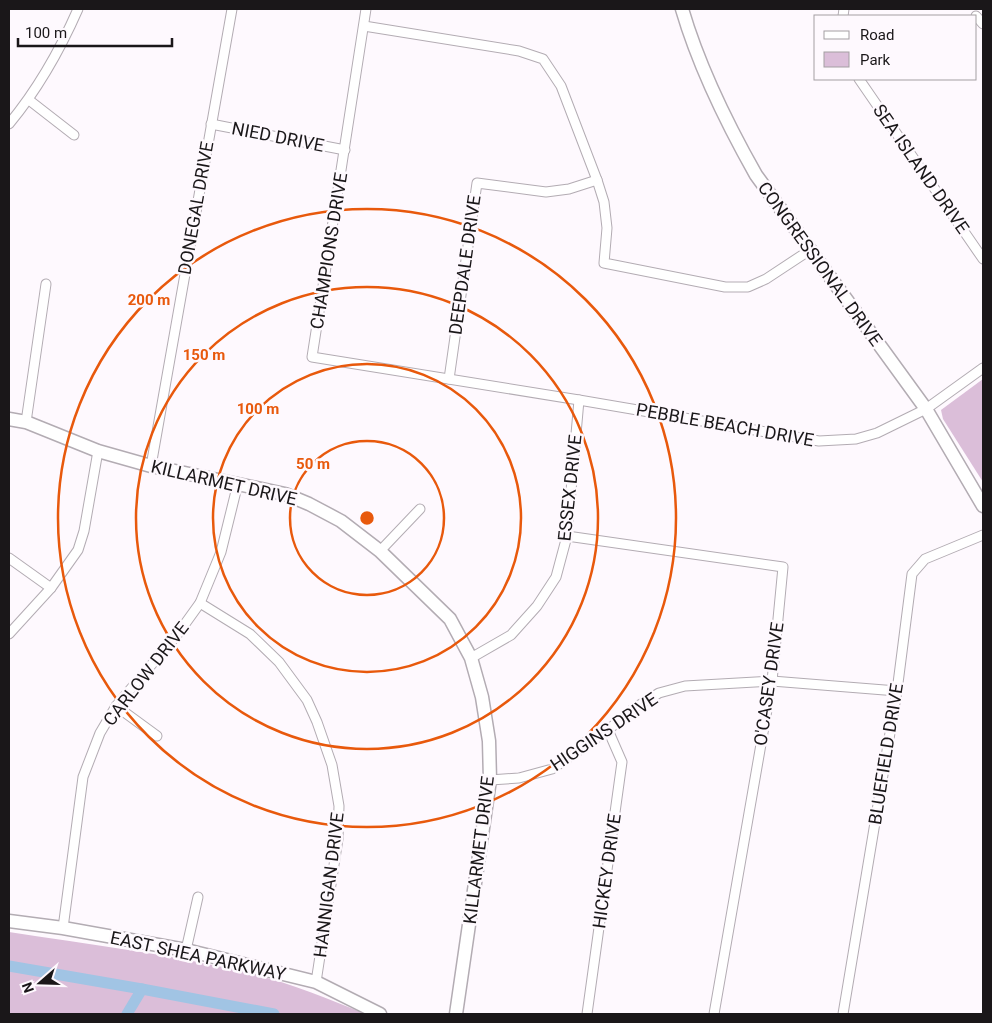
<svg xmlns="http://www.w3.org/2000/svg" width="992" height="1023" viewBox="0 0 992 1023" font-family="Roboto,sans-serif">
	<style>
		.green { fill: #dbbed9 }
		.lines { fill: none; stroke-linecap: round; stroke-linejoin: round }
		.canal { stroke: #a1c4e4; stroke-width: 11 }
		.street-casing { stroke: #b3acb3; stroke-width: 11 }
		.secondary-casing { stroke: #b3acb3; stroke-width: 15 }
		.street { stroke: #fff; stroke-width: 9 }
		.secondary { stroke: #fff; stroke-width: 12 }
		.ring { fill: none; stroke: #e8590c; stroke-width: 2.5 }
		.labels { text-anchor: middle; stroke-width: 5; stroke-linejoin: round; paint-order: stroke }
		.street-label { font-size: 18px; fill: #1a1719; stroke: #fef9fe }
		.centre { fill: #e8590c; stroke: #fef9fe; stroke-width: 2.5 }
		.ring-label { font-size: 15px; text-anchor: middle; font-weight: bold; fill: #e8590c; stroke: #fef9fe; stroke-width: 5; stroke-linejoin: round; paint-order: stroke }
	</style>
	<rect width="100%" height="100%" fill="#fef9fe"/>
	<g class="green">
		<polygon points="983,379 983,482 943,419 941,410"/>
		<path d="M9 932C87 944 167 954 245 972 287 982 326 998 366 1014H9Z"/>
	</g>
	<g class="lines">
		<g class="canal">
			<polyline points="9,966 142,989 274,1014"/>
			<polyline points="127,1014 142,989"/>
		</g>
		<g class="street-casing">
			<g id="street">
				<polyline points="366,9 312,357 579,400 819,441 856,439 877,433 926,409 983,368"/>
				<polyline points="843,16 844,9"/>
				<polyline points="976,16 983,24"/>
				<polyline points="364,26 519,51 543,59 561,86 597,180 604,202 607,228 604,263 725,287 748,287 766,279 810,250"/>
				<polyline points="859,79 983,259"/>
				<polyline points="29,100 74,135"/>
				<path d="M9 124C38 89 60 50 78 9"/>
				<polyline points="211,124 345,150"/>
				<polyline points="449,379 477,183 546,192 569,189 597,180"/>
				<polyline points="26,422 46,284"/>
				<polyline points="151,466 232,9"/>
				<polyline points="567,536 783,567 772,681 714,1014"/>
				<polyline points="380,551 420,509"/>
				<polyline points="9,558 51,588"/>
				<polyline points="200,603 250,634 279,662 307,700 317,722 332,765 339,806 338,839 316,982"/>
				<polyline points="9,634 51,588 78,550 84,531 98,451"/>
				<polyline points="471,658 511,635 537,606 556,577 567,536 579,400"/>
				<polyline points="116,706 157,736"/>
				<polyline points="490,780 519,778 552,769 608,730 633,709 659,693 685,686 772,681 897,691"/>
				<polyline points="63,928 83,777 100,733 116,706 177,635 200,603 221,552 238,483"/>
				<polyline points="186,950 198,897"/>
				<polyline points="587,1014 622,762 608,730"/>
				<polyline points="843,1014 897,691 912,574 925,559 983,535"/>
			</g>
		</g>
		<g class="secondary-casing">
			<g id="secondary">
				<path d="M682 9C699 67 726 122 756 175L926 409 983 506"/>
				<polyline points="9,419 26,422 98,451 151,466 285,494 309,504 341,521 380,551 450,619 471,658 482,697 489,741 490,780 456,1014"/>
				<polyline points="9,921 63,928 186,950 316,982 380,1014"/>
			</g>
		</g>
		<use href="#street" class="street"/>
		<use href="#secondary" class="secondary"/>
	</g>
	<g class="ring">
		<circle cx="367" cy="518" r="77"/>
		<circle cx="367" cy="518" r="154"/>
		<circle cx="367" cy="518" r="231"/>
		<circle cx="367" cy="518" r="309"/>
	</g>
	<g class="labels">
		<g class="street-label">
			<text transform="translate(278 137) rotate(11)" y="6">NIED DRIVE</text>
			<text transform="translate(921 169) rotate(55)" y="6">SEA ISLAND DRIVE</text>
			<text transform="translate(196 208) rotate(-80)" y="6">DONEGAL DRIVE</text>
			<text transform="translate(329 251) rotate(-81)" y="6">CHAMPIONS DRIVE</text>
			<text transform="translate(820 264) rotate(54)" y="6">CONGRESSIONAL DRIVE</text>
			<text transform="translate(465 265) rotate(-82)" y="6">DEEPDALE DRIVE</text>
			<text transform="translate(725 425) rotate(10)" y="6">PEBBLE BEACH DRIVE</text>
			<text transform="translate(224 483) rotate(13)" y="6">KILLARMET DRIVE</text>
			<text transform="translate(570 488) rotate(-84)" y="6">ESSEX DRIVE</text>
			<text transform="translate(146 674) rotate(-52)" y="6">CARLOW DRIVE</text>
			<text transform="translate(769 684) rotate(-82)" y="6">O'CASEY DRIVE</text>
			<text transform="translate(604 732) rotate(-34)" y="6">HIGGINS DRIVE</text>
			<text transform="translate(886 754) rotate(-81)" y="6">BLUEFIELD DRIVE</text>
			<text transform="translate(479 850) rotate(-83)" y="6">KILLARMET DRIVE</text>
			<text transform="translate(607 871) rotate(-82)" y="6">HICKEY DRIVE</text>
			<text transform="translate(329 885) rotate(-83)" y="6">HANNIGAN DRIVE</text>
			<text transform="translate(198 956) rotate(12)" y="6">EAST SHEA PARKWAY</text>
		</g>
	</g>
	<circle cx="367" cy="518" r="8" class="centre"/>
	<g class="ring-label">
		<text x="149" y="305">200 m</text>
		<text x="204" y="360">150 m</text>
		<text x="258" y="414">100 m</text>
		<text x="313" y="469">50 m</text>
	</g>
	<rect width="992" height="1023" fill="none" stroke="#1a1719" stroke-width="20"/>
	<rect x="814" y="15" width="162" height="65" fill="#fef9fe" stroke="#a39fa2"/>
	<rect x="824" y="31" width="25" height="8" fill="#ffffff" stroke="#a39fa2"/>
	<text x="860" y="40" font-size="15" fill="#1a1719">Road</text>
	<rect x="824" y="52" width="25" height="15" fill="#dbbed9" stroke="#a39fa2"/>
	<text x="860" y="65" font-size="15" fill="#1a1719">Park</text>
	<g transform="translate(40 983) rotate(250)" stroke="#fef9fe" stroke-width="4" paint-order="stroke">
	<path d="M0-4L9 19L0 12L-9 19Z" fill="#1a1719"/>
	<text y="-8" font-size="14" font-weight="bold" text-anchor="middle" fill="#1a1719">N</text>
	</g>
	<path d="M18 38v8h154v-8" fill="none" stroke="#1a1719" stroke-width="2.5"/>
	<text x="25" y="38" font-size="15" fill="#1a1719" stroke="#fef9fe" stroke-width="4" paint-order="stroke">100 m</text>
</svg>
